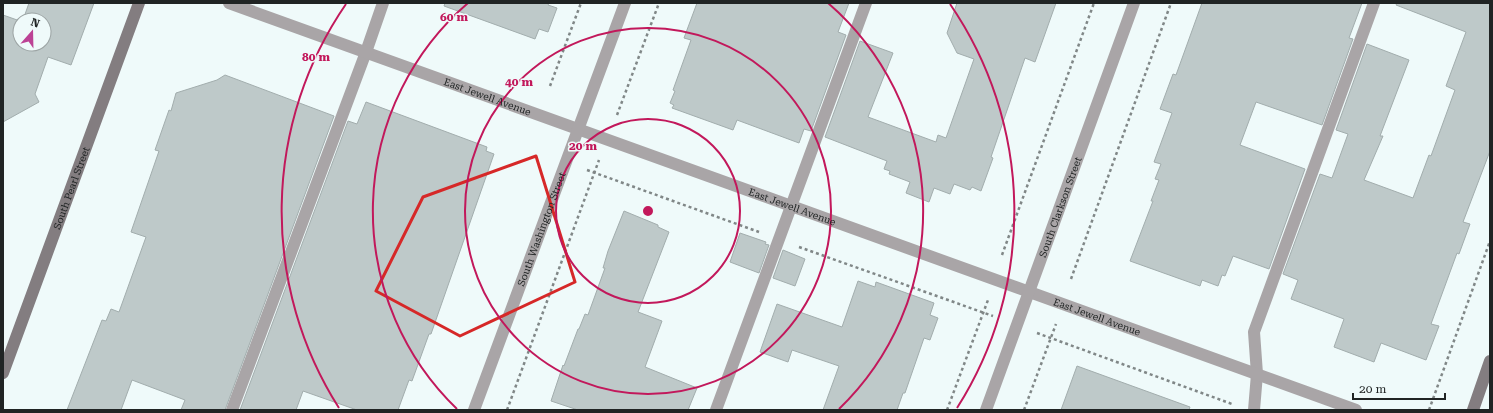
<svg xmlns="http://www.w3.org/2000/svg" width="1493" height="413" viewBox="0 0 1493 413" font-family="'Roboto Serif',serif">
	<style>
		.building { fill: #bec9c9; stroke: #a2adad }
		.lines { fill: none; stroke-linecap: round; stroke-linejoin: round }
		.path { stroke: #808787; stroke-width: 2.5; stroke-dasharray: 3 3; stroke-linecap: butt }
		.lane { stroke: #a9a5a7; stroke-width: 12 }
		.street { stroke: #a9a5a7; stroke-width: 12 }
		.secondary { stroke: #837d80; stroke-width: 12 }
		.marked { fill: none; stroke: #d62828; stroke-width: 3; stroke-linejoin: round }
		.ring { fill: none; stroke: #c2185b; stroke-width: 2 }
		.labels { text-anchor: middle; stroke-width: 3; stroke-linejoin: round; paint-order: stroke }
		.street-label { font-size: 10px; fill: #202424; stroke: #effafa }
		.centre { fill: #c2185b; stroke: #effafa; stroke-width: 2 }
		.ring-label { font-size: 12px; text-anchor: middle; font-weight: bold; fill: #c2185b; stroke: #effafa; stroke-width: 3; stroke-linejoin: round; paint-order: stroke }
	</style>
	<rect width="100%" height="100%" fill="#effafa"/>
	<g class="building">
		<polygon points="29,3 94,3 71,65 48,57 35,94 39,102 3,122 3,15 20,21 20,44 44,44 44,20 23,20"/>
		<polygon points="445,3 549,3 548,5 557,8 548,32 539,29 535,39 444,6"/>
		<polygon points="697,3 849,3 838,32 846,35 811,131 804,129 799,143 737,120 733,130 672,108 674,105 670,103 675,91 673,90 691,40 684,38"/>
		<polygon points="957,3 1056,3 1035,62 1025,58 991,157 993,158 981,191 972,187 970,190 954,184 950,194 934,188 929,202 906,193 910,182 889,174 890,171 884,169 887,161 825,137 860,41 893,53 868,117 936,142 938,135 946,138 974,59 957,53 947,33"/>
		<polygon points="1202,3 1362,3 1349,38 1353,39 1322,125 1256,102 1240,145 1305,169 1269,269 1233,256 1225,276 1222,275 1218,286 1202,280 1200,286 1130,261 1153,201 1151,201 1159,180 1155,179 1161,164 1154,162 1172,113 1160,109 1173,74 1176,75"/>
		<polygon points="1397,3 1490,3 1490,151 1463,222 1470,224 1459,254 1457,253 1431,324 1439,326 1426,360 1381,343 1374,362 1334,347 1344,319 1291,299 1298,280 1283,274 1320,174 1332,178 1348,134 1336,130 1367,44 1409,60 1380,136 1383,136 1364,180 1413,198 1429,155 1431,156 1455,90 1446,86 1466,32 1396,5"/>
		<polygon points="225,75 334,116 225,410 181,410 185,400 132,380 121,410 67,410 102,320 106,321 111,309 119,312 146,237 131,232 159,151 155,150 169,110 171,111 176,93 217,80"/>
		<polygon points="366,102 487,147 486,151 494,154 431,334 429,334 412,381 409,380 398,410 357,410 303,391 296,410 240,410 348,121 357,124"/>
		<polygon points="624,211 658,225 658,227 669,232 638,312 662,321 645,367 697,388 688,410 578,410 551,401 563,365 564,366 578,329 579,329 585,314 588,315 605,268 603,268 608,251"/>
		<polygon points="740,233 766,242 765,244 769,245 759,273 730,262"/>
		<polygon points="783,250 805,259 795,286 773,278"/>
		<polygon points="858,281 875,287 876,282 934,303 930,315 938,318 930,340 924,338 905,393 903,393 897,410 823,410 839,366 792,350 788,362 760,352 777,304 842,327"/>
		<polygon points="1077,366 1190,407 1189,410 1061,410"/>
	</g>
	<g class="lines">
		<g class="path">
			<polyline points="550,86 581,3"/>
			<polyline points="617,115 659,3"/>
			<polyline points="587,170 759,232"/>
			<polyline points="799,247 993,316"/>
			<polyline points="1002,255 1094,3"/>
			<polyline points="1071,279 1171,3"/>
			<polyline points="1037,333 1232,404"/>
			<polyline points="507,410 599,160"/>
			<polyline points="947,410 988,300"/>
			<polyline points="1024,410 1056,324"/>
			<polyline points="1429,410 1490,241"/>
		</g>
		<g class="lane">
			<polyline points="232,410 366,52 383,3"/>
			<polyline points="716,410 866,3"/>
			<polyline points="1254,410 1257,374 1254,332 1374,3"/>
		</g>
		<g class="street">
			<path id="s1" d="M229 3 1356 410"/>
			<path id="s2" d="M474 410 625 3"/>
			<path id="s3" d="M986 410 1134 3"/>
		</g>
		<g class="secondary">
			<path id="s4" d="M3 373 139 3"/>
			<polyline points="1473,410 1490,361"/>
		</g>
	</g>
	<path class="marked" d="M536 156 575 282 460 336 376 291 423 197Z"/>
	<g class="ring">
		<circle cx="648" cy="211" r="92"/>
		<circle cx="648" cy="211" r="183"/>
		<path d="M457 409A275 275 0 0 1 468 3M828 3A275 275 0 0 1 839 409"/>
		<path d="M339 408A366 366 0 0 1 346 4M950 4A366 366 0 0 1 957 408"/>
	</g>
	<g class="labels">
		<g class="street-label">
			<text dy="4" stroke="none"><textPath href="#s1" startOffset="275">East Jewell Avenue</textPath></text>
			<text dy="4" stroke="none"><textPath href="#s4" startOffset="197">South Pearl Street</textPath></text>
			<text dy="4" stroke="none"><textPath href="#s3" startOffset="216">South Clarkson Street</textPath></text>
			<text dy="4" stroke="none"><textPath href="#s1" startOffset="599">East Jewell Avenue</textPath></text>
			<text dy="4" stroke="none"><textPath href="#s2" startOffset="193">South Washington Street</textPath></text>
			<text dy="4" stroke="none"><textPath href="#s1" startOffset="923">East Jewell Avenue</textPath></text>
		</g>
	</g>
	<circle cx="648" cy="211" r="6" class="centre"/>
	<g class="ring-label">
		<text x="454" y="21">60 m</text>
		<text x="316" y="61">80 m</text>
		<text x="519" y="86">40 m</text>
		<text x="583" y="150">20 m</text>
	</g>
	<rect width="1493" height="413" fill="none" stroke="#202424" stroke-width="8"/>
	<g transform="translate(32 32) rotate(20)"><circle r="19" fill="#effafa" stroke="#9ca4a4"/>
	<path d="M0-3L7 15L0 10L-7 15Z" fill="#bc4295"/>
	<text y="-6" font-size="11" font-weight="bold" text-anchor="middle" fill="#202424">N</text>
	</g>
	<path d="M1353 393v6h92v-6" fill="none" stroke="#202424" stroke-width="2"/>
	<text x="1359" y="393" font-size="12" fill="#202424" stroke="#effafa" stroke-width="3" paint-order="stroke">20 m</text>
</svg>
